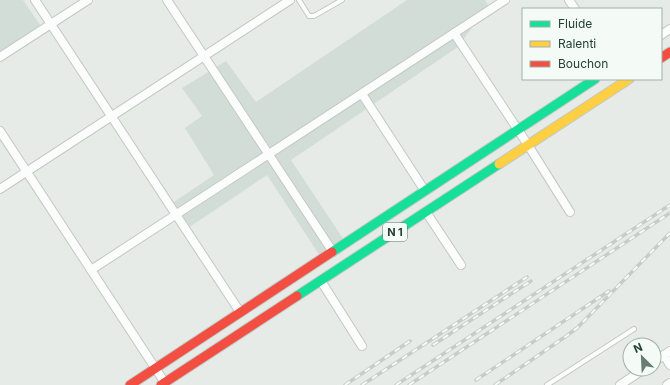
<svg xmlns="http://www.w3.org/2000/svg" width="670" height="385" viewBox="0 0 670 385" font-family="Inter,sans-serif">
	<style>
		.built { fill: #d3ddd8 }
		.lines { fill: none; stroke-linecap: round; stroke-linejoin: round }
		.lane-casing { stroke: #c3c8c5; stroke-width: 6 }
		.street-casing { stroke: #c3c8c5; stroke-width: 10 }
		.fast-casing { stroke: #c1c9c5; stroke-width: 11 }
		.slow-casing { stroke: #c1c9c5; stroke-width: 11 }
		.jam-casing { stroke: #c1c9c5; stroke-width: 11 }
		.lane { stroke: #fbfcfc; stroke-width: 4 }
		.street { stroke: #fbfcfc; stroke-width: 8 }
		.fast { stroke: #16e098; stroke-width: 9 }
		.slow { stroke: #ffcf43; stroke-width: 9 }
		.jam { stroke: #f24e42; stroke-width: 9 }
		.rail-casing { stroke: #c7ccca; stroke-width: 3.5 }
		.rail { stroke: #f4faf6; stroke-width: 2; stroke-dasharray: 6; stroke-linecap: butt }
		.labels { text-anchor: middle; stroke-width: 3; stroke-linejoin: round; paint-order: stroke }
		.shield { fill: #f4faf6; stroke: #61786f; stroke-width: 1 }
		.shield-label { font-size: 11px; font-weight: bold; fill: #224035 }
	</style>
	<rect width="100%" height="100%" fill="#e6ebe8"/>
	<g class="built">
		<polygon points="0,0 23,0 40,25 0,52"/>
		<polygon points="407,0 485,0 488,5 458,47 291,160 344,240 320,256 267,175 188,228 171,204 214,175 185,128 202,116 182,88 226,61 256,102"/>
	</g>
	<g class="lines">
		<g class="lane-casing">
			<g id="lane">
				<polyline points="299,0 309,16 314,16 342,0"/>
				<polyline points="547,385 634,329"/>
			</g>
		</g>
		<g class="street-casing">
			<g id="street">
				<polyline points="35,0 240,312"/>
				<polyline points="167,0 333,252"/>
				<polyline points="569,0 575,9"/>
				<polyline points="454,33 528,145 570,212"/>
				<polyline points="661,35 670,29"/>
				<polyline points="0,57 88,0"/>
				<polyline points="362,94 425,191"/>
				<polyline points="0,131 165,383"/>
				<polyline points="0,189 290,0"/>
				<polyline points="426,212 461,265"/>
				<polyline points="91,270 505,0"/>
				<polyline points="321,281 362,346"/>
				<polyline points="664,355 670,365"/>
				<polyline points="654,362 670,351"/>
				<polyline points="620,385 644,369"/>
				<polyline points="667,385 670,383"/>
			</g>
		</g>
		<g class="fast-casing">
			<g id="fast">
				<polyline points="332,252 595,79"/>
				<polyline points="297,296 499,164"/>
			</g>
		</g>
		<g class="slow-casing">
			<polyline id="slow" points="499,164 629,79"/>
		</g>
		<g class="jam-casing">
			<g id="jam">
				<polyline points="661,58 670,52"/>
				<polyline points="130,385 332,252"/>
				<polyline points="161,385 297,296"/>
			</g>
		</g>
		<use href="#lane" class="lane"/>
		<use href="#street" class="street"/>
		<use href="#fast" class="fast"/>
		<use href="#slow" class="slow"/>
		<use href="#jam" class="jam"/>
		<g class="rail-casing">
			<g id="rail">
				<polyline points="433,345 531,281"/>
				<polyline points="476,380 609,291"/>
				<polyline points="345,385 410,341"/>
				<polyline points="362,385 527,277"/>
				<polyline points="396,385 670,205"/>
				<polyline points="409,385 670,213"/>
				<polyline points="495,385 565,337 577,328 670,233"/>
			</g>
		</g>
		<use href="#rail" class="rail"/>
	</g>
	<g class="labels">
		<rect class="shield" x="383" y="223" width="24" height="18" rx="3"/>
		<g class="shield-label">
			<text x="395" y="236">N 1</text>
		</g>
	</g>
	<rect x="522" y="8" width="140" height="72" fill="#f4faf6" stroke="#a0b0a9"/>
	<rect x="530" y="21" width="20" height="6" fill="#16e098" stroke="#a0b0a9"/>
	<text x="558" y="28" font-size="12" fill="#224035">Fluide</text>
	<rect x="530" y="41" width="20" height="6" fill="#ffcf43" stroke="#a0b0a9"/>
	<text x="558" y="48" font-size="12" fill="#224035">Ralenti</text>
	<rect x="530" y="61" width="20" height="6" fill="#f24e42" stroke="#a0b0a9"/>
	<text x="558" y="68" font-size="12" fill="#224035">Bouchon</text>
	<g transform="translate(642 357) rotate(336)"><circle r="19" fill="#f4faf6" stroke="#a0b0a9"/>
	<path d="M0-3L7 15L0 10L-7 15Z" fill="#677c74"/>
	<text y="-6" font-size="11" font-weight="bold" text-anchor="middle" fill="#224035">N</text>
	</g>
</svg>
